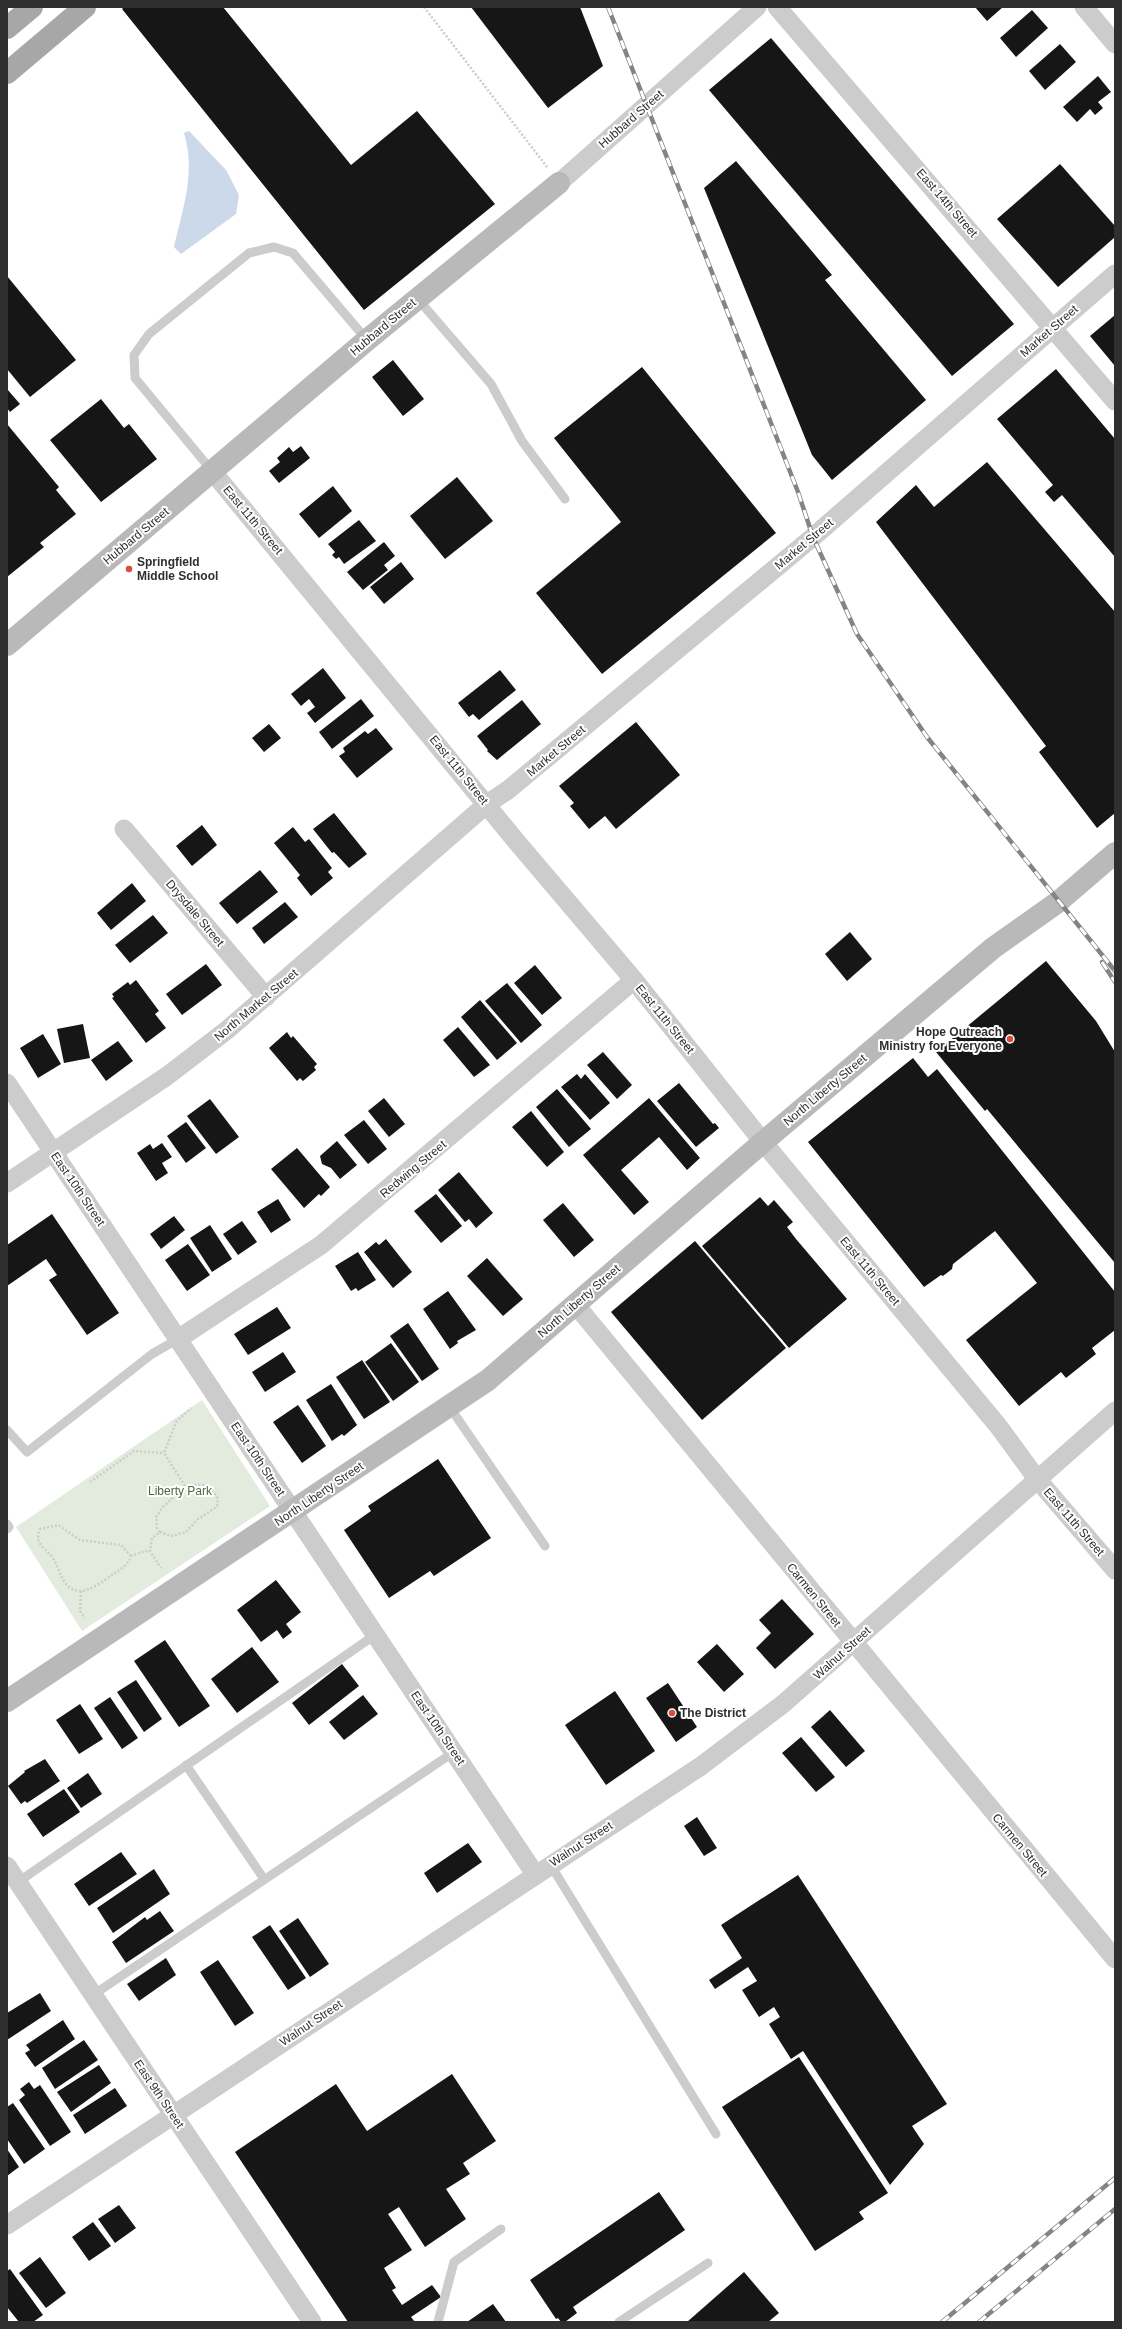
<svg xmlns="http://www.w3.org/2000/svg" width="1122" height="2329" viewBox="0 0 1122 2329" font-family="Arial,sans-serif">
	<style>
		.green { fill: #e3ebde }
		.water { fill: #cbd9ea }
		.building { fill: #161616 }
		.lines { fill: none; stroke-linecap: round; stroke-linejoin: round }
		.path { stroke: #ccc; stroke-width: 2.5; stroke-dasharray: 2 2; stroke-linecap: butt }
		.lane { stroke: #ccc; stroke-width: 9 }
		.street { stroke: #ccc; stroke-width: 19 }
		.secondary { stroke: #b9b9b9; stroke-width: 22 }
		.primary { stroke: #a7a7a7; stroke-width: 22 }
		.rail-casing { stroke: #848484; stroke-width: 4.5 }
		.rail { stroke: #fff; stroke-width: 3; stroke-dasharray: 9; stroke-linecap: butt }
		.poi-dot { fill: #da4d3d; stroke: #fff; stroke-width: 1.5 }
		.labels { text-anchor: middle; stroke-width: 4; stroke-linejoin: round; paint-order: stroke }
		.street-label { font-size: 12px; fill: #2f2f2f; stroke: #fff }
		.poi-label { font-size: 12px; font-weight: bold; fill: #2f2f2f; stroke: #fff; text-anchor: start }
		.park-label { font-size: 12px; fill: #4b683f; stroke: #fff }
	</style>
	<rect width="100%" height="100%" fill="#fff"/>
	<polygon class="green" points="202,1400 270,1506 82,1631 16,1527"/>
	<path class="water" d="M189 131 226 170 239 195 236 214 181 254 174 247C183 208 196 173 184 133Z"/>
	<g class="building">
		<polygon points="124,7 223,7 351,165 417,111 495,204 364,310 122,9"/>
		<polygon points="471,7 580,7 603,66 548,108"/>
		<polygon points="975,7 1003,7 987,21"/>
		<polygon points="1032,10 1048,28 1016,57 1000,38"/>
		<polygon points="771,38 1014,324 952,376 709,90"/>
		<polygon points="1060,44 1076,62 1045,90 1029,71"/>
		<polygon points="1098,76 1111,92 1098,102 1103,108 1095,115 1090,109 1077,122 1063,107"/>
		<polygon points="736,161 832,275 825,280 926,400 832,480 812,455 704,188"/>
		<polygon points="1060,164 1115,226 1115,237 1058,287 997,219"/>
		<polygon points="7,276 76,360 30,397 7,369"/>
		<polygon points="1115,315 1115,366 1090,336"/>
		<polygon points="393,360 424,399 403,416 372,377"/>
		<polygon points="642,367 776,533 602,674 536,593 621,522 554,438"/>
		<polygon points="1056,369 1115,439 1115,557 1062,495 1054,502 1045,492 1053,485 997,419"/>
		<polygon points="7,389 20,404 10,412 7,408"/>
		<polygon points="101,399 124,428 129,424 157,459 101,502 50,440"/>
		<polygon points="7,424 59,487 56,490 76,514 40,543 44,547 7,577"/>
		<polygon points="301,446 310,458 279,483 269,471 280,462 277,458 289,447 293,452"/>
		<polygon points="987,462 1115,612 1115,813 1097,828 1039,752 1046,746 876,522 916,485 934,507"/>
		<polygon points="457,477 493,521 445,559 410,516"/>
		<polygon points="333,486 352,511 319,538 299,514"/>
		<polygon points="359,520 376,541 344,564 339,557 336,559 332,555 335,552 328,544"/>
		<polygon points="384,542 395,556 384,565 388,570 363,590 347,572"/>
		<polygon points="401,562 414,579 384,604 370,587"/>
		<polygon points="323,668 346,698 315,723 307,713 315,707 309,699 301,706 291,694"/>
		<polygon points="500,670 516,690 479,720 473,714 469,717 458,703"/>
		<polygon points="361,699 374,716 332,749 319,732"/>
		<polygon points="522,700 541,724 497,760 487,751 488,750 477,736"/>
		<polygon points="636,722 680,775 616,829 605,816 589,829 570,806 574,803 559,786"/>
		<polygon points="269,724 281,738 264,752 252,738"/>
		<polygon points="376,728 393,749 357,778 339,756 345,752 343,748 365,731 368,734"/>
		<polygon points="334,813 367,854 349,868 334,852 332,853 313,829"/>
		<polygon points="202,825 217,845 192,866 176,846"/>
		<polygon points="293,827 305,842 309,839 332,868 328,872 333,878 311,896 297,878 300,875 274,843"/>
		<polygon points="260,870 278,892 237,924 219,903"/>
		<polygon points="132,883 146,901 111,930 97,913"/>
		<polygon points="285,902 298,917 264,944 252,928"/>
		<polygon points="153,915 168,933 130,963 115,945"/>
		<polygon points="850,932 872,959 847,981 825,954"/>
		<polygon points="1046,961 1096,1021 1115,1052 1115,1263 987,1109 985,1111 936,1052"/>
		<polygon points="206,964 222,985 182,1015 166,994"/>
		<polygon points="535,965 562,998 542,1015 514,983"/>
		<polygon points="136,980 159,1011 155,1014 166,1028 146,1043 112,998 114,997 112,994 128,982 130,985"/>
		<polygon points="507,983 542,1025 521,1043 485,1001"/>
		<polygon points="480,1000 517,1043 497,1060 461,1017"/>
		<polygon points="83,1024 90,1058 64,1063 57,1029"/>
		<polygon points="458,1027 490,1065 474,1077 443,1040"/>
		<polygon points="287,1032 291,1038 293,1036 317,1064 314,1067 316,1070 303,1081 300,1078 297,1081 269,1048"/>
		<polygon points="43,1034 61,1064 38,1078 20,1048"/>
		<polygon points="118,1041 133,1061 106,1081 91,1060"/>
		<polygon points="603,1052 632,1085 617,1099 587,1065"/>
		<polygon points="913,1058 928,1077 937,1069 1115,1292 1115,1330 1092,1348 1096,1354 1066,1378 1061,1372 1019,1406 966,1340 1037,1283 995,1231 953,1264 952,1269 943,1276 941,1275 924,1287 808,1142"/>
		<polygon points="577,1074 581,1079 585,1074 610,1103 590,1120 561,1087"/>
		<polygon points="679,1083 713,1124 715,1123 719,1128 696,1147 657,1101"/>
		<polygon points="557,1089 591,1129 569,1147 536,1107"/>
		<polygon points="384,1098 405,1124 389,1137 368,1111"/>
		<polygon points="649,1098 700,1158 687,1170 659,1137 621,1170 649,1202 634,1215 583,1155"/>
		<polygon points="210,1099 239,1137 216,1154 187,1116"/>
		<polygon points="531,1111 564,1152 547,1167 512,1127"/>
		<polygon points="364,1120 387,1149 368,1164 344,1135"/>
		<polygon points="186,1122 206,1148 186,1163 167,1136"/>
		<polygon points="337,1141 357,1165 340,1179 331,1168 322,1164 320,1156"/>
		<polygon points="162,1143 172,1157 162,1163 168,1173 156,1181 137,1153 150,1144 153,1149"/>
		<polygon points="297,1148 330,1187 321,1196 319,1194 304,1208 271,1169"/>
		<polygon points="459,1172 493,1213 476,1228 469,1219 465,1222 438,1190"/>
		<polygon points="436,1194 462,1226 441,1243 414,1211"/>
		<polygon points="760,1197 768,1206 774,1200 793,1222 787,1227 796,1239 847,1299 789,1348 702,1246"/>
		<polygon points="278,1199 291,1220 271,1233 257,1212"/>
		<polygon points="563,1203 594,1240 574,1257 543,1220"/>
		<polygon points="52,1214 119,1313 87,1335 49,1280 57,1275 46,1259 7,1286 7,1245"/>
		<polygon points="174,1216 185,1230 161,1249 150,1234"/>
		<polygon points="242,1221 257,1242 238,1255 223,1234"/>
		<polygon points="210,1225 232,1259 212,1272 190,1238"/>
		<polygon points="386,1239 412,1272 393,1288 364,1252 376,1242 379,1245"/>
		<polygon points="695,1241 786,1348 702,1420 611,1312"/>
		<polygon points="188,1244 210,1275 187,1291 165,1260"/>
		<polygon points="358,1252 376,1280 358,1291 356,1288 351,1291 335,1266"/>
		<polygon points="487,1258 523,1299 503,1316 467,1276"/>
		<polygon points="448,1291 476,1330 457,1341 458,1343 450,1349 423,1309"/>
		<polygon points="277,1307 291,1328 248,1355 234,1334"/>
		<polygon points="408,1323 439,1369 422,1381 390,1336"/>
		<polygon points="391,1343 419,1382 393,1401 365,1362"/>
		<polygon points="283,1352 296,1372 265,1392 252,1372"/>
		<polygon points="362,1360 390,1402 364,1419 336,1377"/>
		<polygon points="331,1384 357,1425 344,1436 342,1434 332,1441 306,1400"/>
		<polygon points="298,1405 326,1446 302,1463 273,1422"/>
		<polygon points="438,1459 491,1538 434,1576 430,1571 389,1598 344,1530 371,1511 368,1506"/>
		<polygon points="276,1580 301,1612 286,1624 292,1632 283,1639 277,1630 261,1642 237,1610"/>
		<polygon points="782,1599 814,1634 775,1669 756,1648 771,1633 759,1620"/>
		<polygon points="165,1640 210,1706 179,1727 134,1661"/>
		<polygon points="717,1644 744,1674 724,1692 697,1662"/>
		<polygon points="252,1647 279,1682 237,1713 211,1679"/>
		<polygon points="342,1664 359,1686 309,1725 292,1703"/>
		<polygon points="136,1680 162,1719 144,1732 117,1692"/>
		<polygon points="668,1683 697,1727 676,1742 646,1698"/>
		<polygon points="615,1691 655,1751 606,1785 565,1725"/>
		<polygon points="363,1695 378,1714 344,1740 329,1722"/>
		<polygon points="110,1697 138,1738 122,1749 94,1708"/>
		<polygon points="80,1704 103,1739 79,1754 56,1720"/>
		<polygon points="830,1710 865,1751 846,1767 811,1727"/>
		<polygon points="801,1737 835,1777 816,1792 782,1753"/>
		<polygon points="45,1759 60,1781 27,1803 25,1801 21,1804 8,1786 25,1772 24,1771"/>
		<polygon points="88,1773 102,1794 81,1808 67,1788"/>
		<polygon points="64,1789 80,1812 43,1837 27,1814"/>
		<polygon points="697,1817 717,1848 704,1856 684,1826"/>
		<polygon points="468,1843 482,1862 437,1893 424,1873"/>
		<polygon points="121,1852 137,1874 89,1906 74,1884"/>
		<polygon points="154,1869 170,1894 113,1933 97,1908"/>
		<polygon points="798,1875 947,2104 912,2126 924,2144 890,2185 803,2051 791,2059 769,2024 780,2017 774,2007 759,2017 742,1990 757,1981 748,1967 715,1989 709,1980 742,1958 721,1925"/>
		<polygon points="160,1911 174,1931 126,1963 112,1942 145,1917 147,1920"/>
		<polygon points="298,1918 329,1964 310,1977 279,1931"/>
		<polygon points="270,1925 306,1978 288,1990 252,1937"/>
		<polygon points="166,1958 176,1975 139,2001 127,1984"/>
		<polygon points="218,1960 254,2013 235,2026 200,1972"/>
		<polygon points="40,1993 51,2011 7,2040 7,2013"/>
		<polygon points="63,2020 75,2039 35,2067 25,2053 30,2050 26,2045"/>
		<polygon points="84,2040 98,2060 55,2089 42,2068"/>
		<polygon points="799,2057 888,2193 859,2212 864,2219 815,2251 722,2107"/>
		<polygon points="99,2065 111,2083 71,2112 57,2092"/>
		<polygon points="452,2074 496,2141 463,2163 470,2174 446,2189 466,2219 425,2247 399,2207 388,2214 412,2250 384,2268 396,2288 392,2290 402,2305 432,2285 441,2297 411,2317 415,2322 348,2322 235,2152 336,2084 367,2131"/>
		<polygon points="29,2082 34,2089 40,2085 71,2132 50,2146 19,2100 25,2095 20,2089"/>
		<polygon points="115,2088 127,2106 85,2134 73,2115"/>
		<polygon points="13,2103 45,2149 24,2164 7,2139 7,2107"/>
		<polygon points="7,2149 19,2167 7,2176"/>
		<polygon points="659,2192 685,2230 573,2307 577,2313 565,2322 561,2322 558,2318 556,2319 530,2280"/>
		<polygon points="119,2205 136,2228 115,2243 98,2219"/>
		<polygon points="93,2222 111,2246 89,2261 72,2237"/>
		<polygon points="40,2257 66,2293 46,2308 19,2273"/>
		<polygon points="10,2269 43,2315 33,2322 19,2322 7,2307 7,2271"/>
		<polygon points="744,2272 779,2313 768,2322 687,2322"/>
		<polygon points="493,2304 506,2322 467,2322"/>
	</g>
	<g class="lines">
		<g class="path">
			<polyline points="424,7 547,167"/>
			<polyline points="90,1482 134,1451 164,1453"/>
			<polyline points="185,1486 164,1453 176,1422 191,1408"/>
			<polyline points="160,1532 157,1528 156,1517 163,1507 184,1487 189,1485 207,1485 217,1496 218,1504 215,1508 198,1519 186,1532 171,1536 160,1532 152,1538 150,1551 161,1568"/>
			<path d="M131 1556 121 1545 80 1540 58 1525 40 1529C33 1545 47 1548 54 1560 61 1571 62 1589 79 1591 90 1592 104 1580 112 1575 119 1570 129 1565 131 1556L145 1551H150"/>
			<polyline points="81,1591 80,1611 85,1618"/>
		</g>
		<g class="lane">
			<polyline points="417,298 491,384 522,441 565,499"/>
			<polyline points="212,471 135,378 134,355 149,334 249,253 274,247 293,253 367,340"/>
			<polyline points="449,1406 545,1546"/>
			<polyline points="7,1430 27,1452 152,1354 178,1339"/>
			<polyline points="7,1524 9,1527 7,1529"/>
			<polyline points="186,1765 264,1879"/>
			<polyline points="550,1864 716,2134"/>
			<polyline points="18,1882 375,1635"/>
			<polyline points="93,1995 454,1752"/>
			<polyline points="438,2322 454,2262 501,2229"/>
			<polyline points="619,2322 708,2263"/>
		</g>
		<g class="street">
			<polyline points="777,7 1115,401"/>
			<polyline points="1084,7 1115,44"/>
			<polyline points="559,183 757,7"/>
			<polyline points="212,471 516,841 634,980 763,1142 999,1427 1037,1479 1115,1570"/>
			<polyline points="124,829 266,997"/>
			<polyline points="7,1083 535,1874"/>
			<polyline points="7,1183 167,1076 227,1030 487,804 508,790 813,537 1115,274"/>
			<polyline points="575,1304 1115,1959"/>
			<polyline points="178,1339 321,1245 634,980"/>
			<polyline points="7,1866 312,2322"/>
			<polyline points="7,2225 701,1766 783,1704 1115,1411"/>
		</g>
		<g class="secondary">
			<polyline points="7,645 367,340 559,183"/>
			<polyline points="7,1701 488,1380 763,1142 993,948 1058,902 1115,853"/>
		</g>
		<g class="primary">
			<polyline points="7,28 32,7"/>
			<polyline points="7,73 85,7"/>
		</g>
		<g class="rail-casing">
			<g id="rail">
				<polyline points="608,7 798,492 813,537 857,634 927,737 1115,971"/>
				<polyline points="1102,962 1115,982"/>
				<polyline points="942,2322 1115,2178"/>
				<polyline points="979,2322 1115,2209"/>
			</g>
		</g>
		<use href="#rail" class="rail"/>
	</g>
	<g class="poi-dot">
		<circle cx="129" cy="569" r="4"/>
		<circle cx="1010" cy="1039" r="4"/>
		<circle cx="672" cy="1713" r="4"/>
	</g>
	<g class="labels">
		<g class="street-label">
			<text transform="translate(631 119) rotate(-41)" y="4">Hubbard Street</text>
			<text transform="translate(947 203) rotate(49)" y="4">East 14th Street</text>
			<text transform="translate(383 327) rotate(-40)" y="4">Hubbard Street</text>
			<text transform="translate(1049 331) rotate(-41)" y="4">Market Street</text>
			<text transform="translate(253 520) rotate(50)" y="4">East 11th Street</text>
			<text transform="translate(136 536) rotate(-40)" y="4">Hubbard Street</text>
			<text transform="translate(804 544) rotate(-40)" y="4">Market Street</text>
			<text transform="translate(556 751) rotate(-40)" y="4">Market Street</text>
			<text transform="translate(459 770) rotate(51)" y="4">East 11th Street</text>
			<text transform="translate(195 913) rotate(50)" y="4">Drysdale Street</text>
			<text transform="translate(256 1005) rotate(-40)" y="4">North Market Street</text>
			<text transform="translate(665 1019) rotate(51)" y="4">East 11th Street</text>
			<text transform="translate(825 1090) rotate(-40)" y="4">North Liberty Street</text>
			<text transform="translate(413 1169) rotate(-40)" y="4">Redwing Street</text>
			<text transform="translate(78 1189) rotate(56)" y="4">East 10th Street</text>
			<text transform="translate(870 1271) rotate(50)" y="4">East 11th Street</text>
			<text transform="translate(579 1301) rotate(-41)" y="4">North Liberty Street</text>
			<text transform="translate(258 1459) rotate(56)" y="4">East 10th Street</text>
			<text transform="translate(319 1494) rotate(-34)" y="4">North Liberty Street</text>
			<text transform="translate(1074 1522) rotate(49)" y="4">East 11th Street</text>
			<text transform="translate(814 1595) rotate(51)" y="4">Carmen Street</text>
			<text transform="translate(842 1653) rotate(-42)" y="4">Walnut Street</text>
			<text transform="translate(438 1728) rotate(56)" y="4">East 10th Street</text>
			<text transform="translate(581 1844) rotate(-33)" y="4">Walnut Street</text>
			<text transform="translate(1020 1845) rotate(50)" y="4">Carmen Street</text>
			<text transform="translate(311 2023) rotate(-34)" y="4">Walnut Street</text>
			<text transform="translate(159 2094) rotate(56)" y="4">East 9th Street</text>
		</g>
		<g class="poi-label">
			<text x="137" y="566">Springfield<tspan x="137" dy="14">Middle School</tspan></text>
			<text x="1002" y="1036" text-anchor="end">Hope Outreach<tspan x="1002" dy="14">Ministry for Everyone</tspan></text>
			<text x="680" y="1717">The District</text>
		</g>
		<g class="park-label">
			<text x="180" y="1495">Liberty Park</text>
		</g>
	</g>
	<rect width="1122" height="2329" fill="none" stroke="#2f2f2f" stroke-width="16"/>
</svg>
